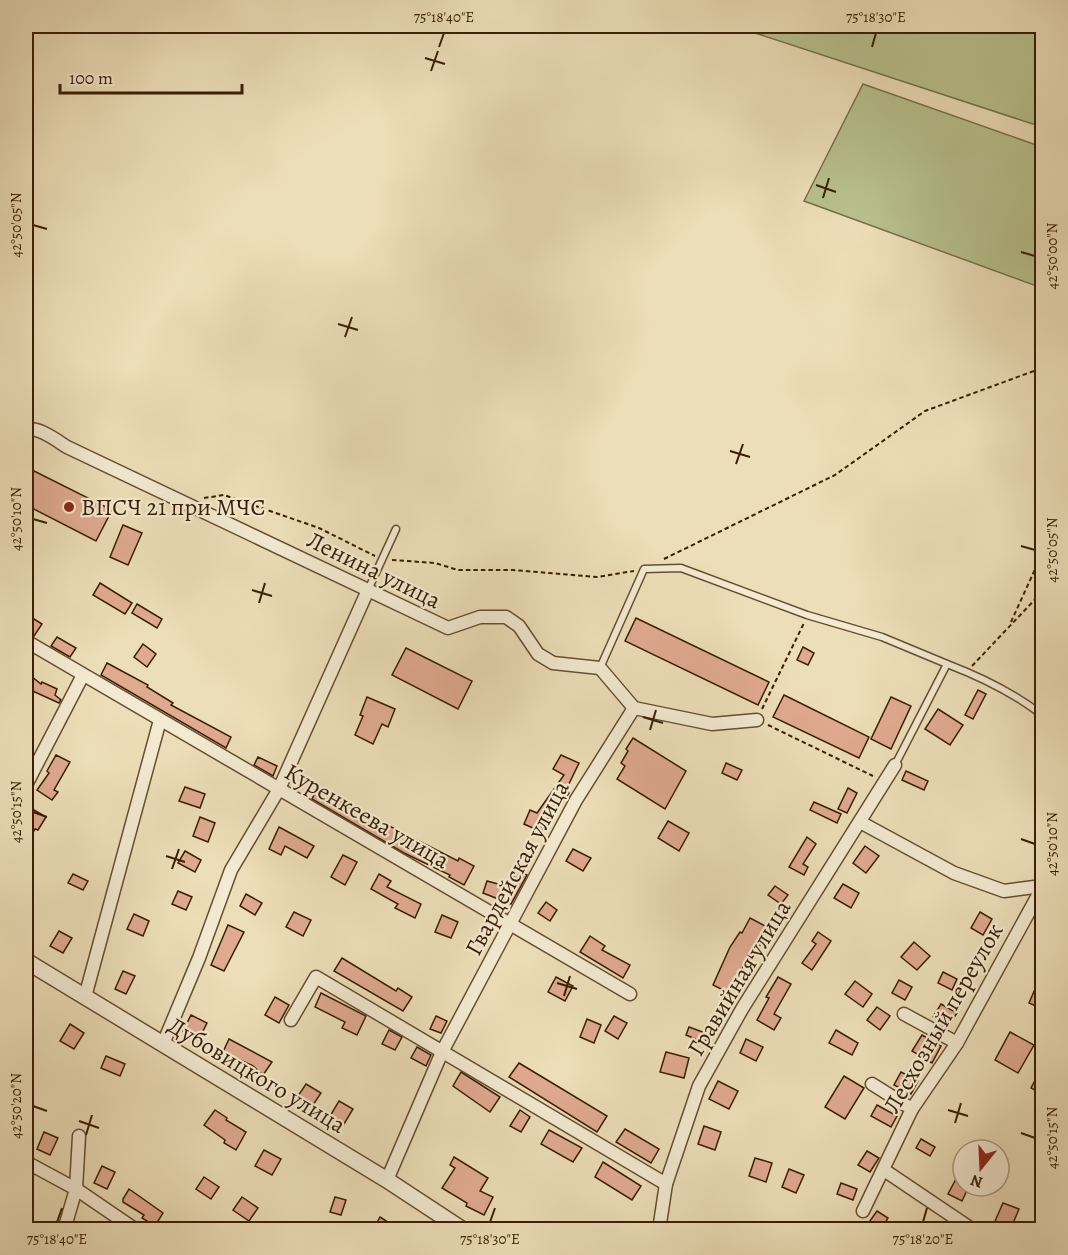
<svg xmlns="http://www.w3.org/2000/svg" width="1068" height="1255" viewBox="0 0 1068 1255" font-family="Alegreya,serif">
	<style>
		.green { fill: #b8c18e; stroke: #78704a; stroke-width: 1.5 }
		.building { fill: #e0aa91; stroke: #391e05; stroke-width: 1.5 }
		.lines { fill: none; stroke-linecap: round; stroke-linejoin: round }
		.service-casing { stroke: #664e32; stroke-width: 9 }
		.minor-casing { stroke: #664e32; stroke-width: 15 }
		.tertiary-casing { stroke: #664e32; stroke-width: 18 }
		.path { stroke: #391e05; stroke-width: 2; stroke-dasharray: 4.5 3; stroke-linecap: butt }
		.service { stroke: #f3ead1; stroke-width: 6 }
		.minor { stroke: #f3ead1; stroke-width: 12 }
		.tertiary { stroke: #f3ead1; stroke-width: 15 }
		.ticks { fill: none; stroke: #391e05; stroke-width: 2 }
		.poi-dot { fill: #8f2418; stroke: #f3ead1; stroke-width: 2 }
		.labels { text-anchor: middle; stroke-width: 4.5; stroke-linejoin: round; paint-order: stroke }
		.poi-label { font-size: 24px; fill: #391e05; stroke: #f3ead1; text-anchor: start }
		.street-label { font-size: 24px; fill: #391e05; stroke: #f3ead1 }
		.neatline { fill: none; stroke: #391e05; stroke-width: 2 }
		.ticks-label { font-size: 15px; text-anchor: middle; fill: #391e05 }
	</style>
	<rect width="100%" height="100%" fill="#ecdeb8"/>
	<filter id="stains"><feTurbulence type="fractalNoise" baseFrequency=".00333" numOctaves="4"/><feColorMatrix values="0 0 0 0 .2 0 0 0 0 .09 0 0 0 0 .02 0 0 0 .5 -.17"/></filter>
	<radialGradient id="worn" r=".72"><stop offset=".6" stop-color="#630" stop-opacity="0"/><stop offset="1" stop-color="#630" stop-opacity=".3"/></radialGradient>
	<g class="green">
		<polygon points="734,26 1042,26 1042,127"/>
		<polygon points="863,84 1042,147 1042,288 804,201"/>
	</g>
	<g class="building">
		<polygon points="34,471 112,510 96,541 26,505 26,487"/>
		<polygon points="123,525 142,533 128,565 110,557"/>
		<polygon points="100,583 132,603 125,614 93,595"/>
		<polygon points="137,604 162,619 157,628 132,613"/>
		<polygon points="26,614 42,624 34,636 26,633"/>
		<polygon points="636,618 769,682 758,705 625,641"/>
		<polygon points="57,637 76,648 70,657 51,646"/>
		<polygon points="143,644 156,654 147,667 134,657"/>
		<polygon points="803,647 814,653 808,665 797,660"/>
		<polygon points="406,648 472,681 458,709 392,675"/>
		<polygon points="107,663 148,685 147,687 173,703 171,705 231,737 226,748 101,675"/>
		<polygon points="26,672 41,684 42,682 57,689 55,695 61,700 59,703 26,688"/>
		<polygon points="978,690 986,694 973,719 965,715"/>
		<polygon points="784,695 869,737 859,758 773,717"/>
		<polygon points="367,697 395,709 388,727 382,724 373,744 355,735 363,716 360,715"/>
		<polygon points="891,697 911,706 891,749 871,739"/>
		<polygon points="938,709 963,725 950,745 925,729"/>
		<polygon points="633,738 686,771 665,809 617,779 625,766 621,763 628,751 626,749"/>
		<polygon points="56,755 70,762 54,790 58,792 52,800 37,790 49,773 47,771"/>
		<polygon points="561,755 579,763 566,790 569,793 557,810 553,807 542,832 524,824 530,810 537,813 564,775 553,769"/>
		<polygon points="258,757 277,766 273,776 254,765"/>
		<polygon points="726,763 742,770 737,780 722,773"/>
		<polygon points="906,771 928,781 924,790 902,780"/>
		<polygon points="185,787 205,794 200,808 179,801"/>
		<polygon points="848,788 857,793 847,813 838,809"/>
		<polygon points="317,789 458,861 459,858 474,866 464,885 449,877 450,875 404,853 312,799"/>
		<polygon points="814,802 841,814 837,823 810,810"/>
		<polygon points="29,807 46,817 38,830 35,829 26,846 26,812"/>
		<polygon points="200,817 215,823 208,842 193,836"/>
		<polygon points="668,821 689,833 679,851 658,838"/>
		<polygon points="279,827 314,846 307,858 285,846 281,855 269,849"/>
		<polygon points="807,837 816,844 803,864 808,867 804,875 789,867"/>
		<polygon points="865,846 879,856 866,873 853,863"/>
		<polygon points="573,849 591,858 583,871 566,861"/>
		<polygon points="185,851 201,860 195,872 178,863"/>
		<polygon points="343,855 357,862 345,885 331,877"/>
		<polygon points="517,870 527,875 511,904 483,893 487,881 509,887"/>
		<polygon points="73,874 88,881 83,890 68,883"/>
		<polygon points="379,874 391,881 387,887 421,904 415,918 395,908 398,904 371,889"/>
		<polygon points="843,884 859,893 851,908 834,898"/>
		<polygon points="775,886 788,895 781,904 768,895"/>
		<polygon points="178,891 192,897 186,910 172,904"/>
		<polygon points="246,894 262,903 255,915 240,906"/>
		<polygon points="546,902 557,910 550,921 538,913"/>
		<polygon points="294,912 311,920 303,936 286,927"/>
		<polygon points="980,912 992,919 983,935 971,928"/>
		<polygon points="134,914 149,921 143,936 127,929"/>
		<polygon points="442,915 458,922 451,938 435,932"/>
		<polygon points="750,918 767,927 758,944 760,945 752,958 749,956 729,993 713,985 730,947 740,932 742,933"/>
		<polygon points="228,925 244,932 224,971 211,965"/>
		<polygon points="59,931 72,938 63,953 50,946"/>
		<polygon points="818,932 831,941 812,970 802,963 816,944 812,941"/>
		<polygon points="590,936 605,946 602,950 630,965 623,978 580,952"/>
		<polygon points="914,942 930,956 917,970 901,957"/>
		<polygon points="342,958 396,991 398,988 412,997 403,1011 334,971"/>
		<polygon points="123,971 135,976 126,994 115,989"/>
		<polygon points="943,972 957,979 952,990 938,983"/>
		<polygon points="1042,973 1042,1009 1029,1003"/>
		<polygon points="556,977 573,986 565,1001 548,992"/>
		<polygon points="778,977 791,984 774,1014 781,1018 774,1030 757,1020 769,998 766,997"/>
		<polygon points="899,980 912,987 905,1000 892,993"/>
		<polygon points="855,981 872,994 863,1007 845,994"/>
		<polygon points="321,993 366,1016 357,1035 342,1028 345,1022 315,1007"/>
		<polygon points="275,997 289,1005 279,1023 265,1015"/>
		<polygon points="941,1004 957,1013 948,1027 933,1017"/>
		<polygon points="877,1007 890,1016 880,1030 867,1020"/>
		<polygon points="191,1015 207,1023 199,1039 183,1031"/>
		<polygon points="436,1016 447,1021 441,1033 430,1029"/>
		<polygon points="614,1016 627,1023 618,1039 605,1031"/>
		<polygon points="587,1019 601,1025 594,1043 580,1037"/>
		<polygon points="70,1024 84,1033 74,1049 60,1041"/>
		<polygon points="689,1027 708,1034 705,1043 686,1035"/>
		<polygon points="389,1030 402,1037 395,1050 382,1044"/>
		<polygon points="836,1030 858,1043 852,1055 829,1043"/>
		<polygon points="1010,1032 1034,1045 1018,1073 995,1060"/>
		<polygon points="922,1035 941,1046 932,1063 912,1051"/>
		<polygon points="229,1039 272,1062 263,1075 253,1066 223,1052"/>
		<polygon points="746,1039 763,1047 756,1061 740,1053"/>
		<polygon points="417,1047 431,1055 426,1066 411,1058"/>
		<polygon points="666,1052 689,1058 684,1078 660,1072"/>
		<polygon points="106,1056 125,1064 120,1076 101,1068"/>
		<polygon points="519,1063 607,1116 597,1132 509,1077"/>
		<polygon points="1042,1067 1042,1094 1031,1088"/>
		<polygon points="461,1072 500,1097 490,1112 453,1086"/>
		<polygon points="901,1072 918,1081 911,1094 894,1085"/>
		<polygon points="844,1076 864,1088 845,1119 825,1107"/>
		<polygon points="718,1081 738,1091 729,1109 709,1099"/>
		<polygon points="306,1084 321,1093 313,1105 298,1096"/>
		<polygon points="339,1101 353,1109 344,1124 330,1116"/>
		<polygon points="877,1105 897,1116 891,1127 871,1116"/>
		<polygon points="215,1110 227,1118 226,1120 246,1132 236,1150 224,1143 225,1140 204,1125"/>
		<polygon points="520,1110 530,1117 521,1132 510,1126"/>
		<polygon points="704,1126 721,1132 715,1150 698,1144"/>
		<polygon points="625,1129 659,1149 651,1163 616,1142"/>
		<polygon points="549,1130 582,1148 573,1162 541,1144"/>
		<polygon points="44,1132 58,1138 50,1155 37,1149"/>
		<polygon points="921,1139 935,1147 930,1156 916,1148"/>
		<polygon points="264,1150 281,1159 272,1175 255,1166"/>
		<polygon points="867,1151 879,1158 870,1172 858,1165"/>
		<polygon points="454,1157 488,1178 480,1191 493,1197 484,1215 466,1206 467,1203 442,1188 455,1168 450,1165"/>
		<polygon points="755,1158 772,1163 766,1182 749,1176"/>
		<polygon points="603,1162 641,1186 632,1200 595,1177"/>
		<polygon points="102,1166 115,1172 107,1189 94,1183"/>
		<polygon points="789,1169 804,1175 796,1193 782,1187"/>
		<polygon points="204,1177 219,1187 211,1199 196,1189"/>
		<polygon points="956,1179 963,1182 963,1186 969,1186 962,1201 948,1194"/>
		<polygon points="841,1183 857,1189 853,1200 837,1194"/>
		<polygon points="129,1189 163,1213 155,1226 142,1218 144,1215 123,1202 123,1199"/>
		<polygon points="242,1197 258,1208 249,1221 233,1210"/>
		<polygon points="335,1197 346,1200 341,1215 330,1212"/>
		<polygon points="1003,1203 1019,1209 1011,1228 995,1221"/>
		<polygon points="877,1211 888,1218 881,1230 874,1230 867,1225"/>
		<polygon points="380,1217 400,1230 373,1230"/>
	</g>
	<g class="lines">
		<g class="service-casing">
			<g id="service">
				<polyline points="368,590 396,529"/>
				<path d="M947 664C981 677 1014 693 1042 715"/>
				<polyline points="600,668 644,569 681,568 807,615 882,637 947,664 895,765"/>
			</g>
		</g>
		<g class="minor-casing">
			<g id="minor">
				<path d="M26 430C38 426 56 440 67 447L448 628 480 617H506L519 626 538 654 553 663 600 668 634 708 712 724 757 720"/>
				<polyline points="26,641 630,994"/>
				<polyline points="26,785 83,675"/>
				<polyline points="860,822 954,873 1004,891 1042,886"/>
				<polyline points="85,997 160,720"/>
				<polyline points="904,1014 957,1043"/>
				<polyline points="291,1020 316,977 666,1184"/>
				<polyline points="163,1044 199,958 231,870 279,789 368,590"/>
				<polyline points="872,1084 912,1109"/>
				<polyline points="26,1162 76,1189 136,1230"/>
				<polyline points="884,1170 973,1230"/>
				<polyline points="387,1180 442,1052 576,800 634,708"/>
				<polyline points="863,1211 912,1109 957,1043 1042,888"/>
				<polyline points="64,1230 76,1189 79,1136"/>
				<polyline points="659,1230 666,1184 699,1086 742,1009 895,765"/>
			</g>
		</g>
		<g class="tertiary-casing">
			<polyline id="tertiary" points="26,961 387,1180 463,1230"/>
		</g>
		<g class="path">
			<polyline points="204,498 224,495 319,528 375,556"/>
			<polyline points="664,559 835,475 925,411 1042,368"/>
			<polyline points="392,560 435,563 458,570 513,570 597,577 634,571"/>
			<polyline points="1011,622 1042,554"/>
			<polyline points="972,666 1042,592"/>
			<polyline points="762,709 804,623"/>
			<polyline points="768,725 873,776"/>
		</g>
		<use href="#service" class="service"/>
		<use href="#minor" class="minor"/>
		<use href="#tertiary" class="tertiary"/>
	</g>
	<path class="ticks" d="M439 47 444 33M872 47 876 33M425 58 445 64M431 71 438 51M816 185 836 192M823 198 829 178M33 225 47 229M1021 252 1035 256M338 324 358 330M345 337 352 317M730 451 750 457M736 464 743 444M33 519 47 523M1021 546 1035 550M252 590 272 596M259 603 265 583M643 717 663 723M650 730 656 710M33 812 47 817M1021 839 1035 844M166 856 185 862M172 869 179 849M557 983 577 989M564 996 570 976M33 1106 47 1111M948 1110 968 1116M79 1121 99 1128M955 1123 961 1103M1021 1133 1035 1138M86 1135 92 1115M57 1222 62 1208M490 1222 495 1208M923 1222 927 1208"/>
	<circle class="poi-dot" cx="69" cy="507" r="6"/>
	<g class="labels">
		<g class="poi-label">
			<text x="81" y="515">ВПСЧ 21 при МЧС</text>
		</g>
		<g class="street-label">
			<text transform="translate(374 570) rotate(26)" y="8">Ленина улица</text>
			<text transform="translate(367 816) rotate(30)" y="8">Куренкеева улица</text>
			<text transform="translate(517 868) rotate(-62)" y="8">Гвардейская улица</text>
			<text transform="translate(739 978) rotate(-59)" y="8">Гравийная улица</text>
			<text transform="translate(943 1018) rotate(-60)" y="8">Лесхозный переулок</text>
			<text transform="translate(257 1075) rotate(31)" y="8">Дубовицкого улица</text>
		</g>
	</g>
	<rect width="1068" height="1255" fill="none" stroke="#ecdeb8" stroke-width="66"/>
	<g transform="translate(981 1168) rotate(198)"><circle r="28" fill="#f3ead1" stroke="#a9987f" stroke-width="1.5"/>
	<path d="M0-4.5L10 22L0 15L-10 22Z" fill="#8f2418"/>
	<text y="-9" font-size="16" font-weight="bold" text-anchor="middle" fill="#391e05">N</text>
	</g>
	<path d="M60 84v9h182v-9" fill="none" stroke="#391e05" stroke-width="3"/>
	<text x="69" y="84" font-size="18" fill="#391e05" stroke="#f3ead1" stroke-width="4.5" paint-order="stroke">100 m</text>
	<rect x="33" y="33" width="1002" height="1189" class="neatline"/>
	<g class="ticks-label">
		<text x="444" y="22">75°18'40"E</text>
		<text x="876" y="22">75°18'30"E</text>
		<text transform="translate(16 225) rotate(-90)" y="5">42°50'05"N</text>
		<text transform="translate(1052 256) rotate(-90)" y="5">42°50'00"N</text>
		<text transform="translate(16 519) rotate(-90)" y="5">42°50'10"N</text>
		<text transform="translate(1052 550) rotate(-90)" y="5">42°50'05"N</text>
		<text transform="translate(16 812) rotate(-90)" y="5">42°50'15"N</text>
		<text transform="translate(1052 844) rotate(-90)" y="5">42°50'10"N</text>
		<text transform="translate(16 1106) rotate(-90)" y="5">42°50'20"N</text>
		<text transform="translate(1052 1138) rotate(-90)" y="5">42°50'15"N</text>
		<text x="57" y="1244">75°18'40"E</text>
		<text x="490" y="1244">75°18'30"E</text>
		<text x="923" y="1244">75°18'20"E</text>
	</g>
	<rect width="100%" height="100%" filter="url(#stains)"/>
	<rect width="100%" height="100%" fill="url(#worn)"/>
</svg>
